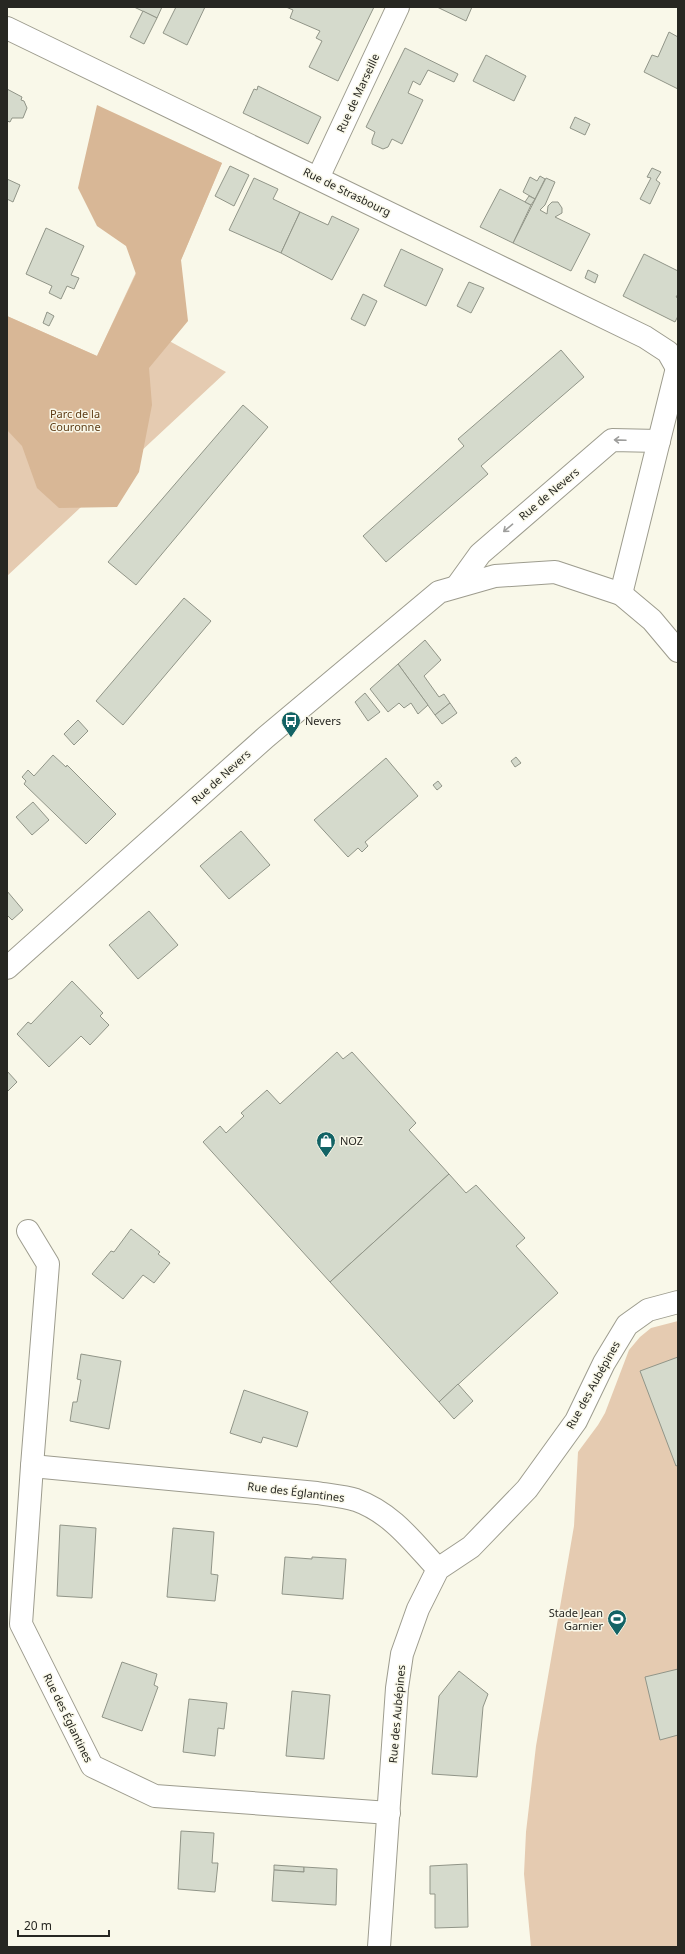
<svg xmlns="http://www.w3.org/2000/svg" width="685" height="1954" viewBox="0 0 685 1954" font-family="'Noto Sans',sans-serif">
	<style>
		.green { fill: #e5cbb1 }
		.forest { fill: #d8b796 }
		.building { fill: #d5dacc; stroke: #919588 }
		.lines { fill: none; stroke-linecap: round; stroke-linejoin: round }
		.minor-casing { stroke: #9d9c8e; stroke-width: 24 }
		.secondary-casing { stroke: #9d9c8e; stroke-width: 24 }
		.minor { stroke: #fff; stroke-width: 22 }
		.secondary { stroke: #fff; stroke-width: 22 }
		.oneway { stroke: #9e9e9c }
		.labels { text-anchor: middle; stroke-width: 3; stroke-linejoin: round; paint-order: stroke }
		.street-label { font-size: 11px; fill: #272722; stroke: #f9f8e9 }
		.park-label { font-size: 11px; fill: #5d3b14; stroke: #f9f8e9 }
		.poi-label { font-size: 11px; fill: #272722; stroke: #f9f8e9; text-anchor: start }
	</style>
	<rect width="100%" height="100%" fill="#f9f8e9"/>
	<g class="green">
		<polygon points="193,150 222,163 151,331 226,372 7,576 7,316 97,356"/>
		<polygon points="678,1321 678,1947 531,1947 524,1874 526,1832 536,1746 574,1526 578,1452 598,1425 605,1413 629,1350 640,1337 651,1328"/>
	</g>
	<polygon class="forest" points="97,105 222,163 181,260 188,321 149,368 152,405 139,472 117,507 59,508 37,488 22,446 7,430 7,316 97,356 136,274 126,246 97,226 78,188"/>
	<g class="building">
		<polygon points="134,7 162,7 157,18"/>
		<polygon points="176,7 205,7 187,45 163,33"/>
		<polygon points="286,7 374,7 338,81 309,67 322,41 316,38 320,31 290,18 293,10"/>
		<polygon points="437,7 472,7 466,21"/>
		<polygon points="143,11 157,18 144,44 130,37"/>
		<polygon points="669,32 678,37 678,89 644,72 652,55 658,57"/>
		<polygon points="405,48 458,74 454,82 428,70 420,85 413,81 408,93 423,100 402,144 392,139 388,147 383,149 372,144 372,140 375,132 366,127"/>
		<polygon points="486,55 526,76 514,101 473,81"/>
		<polygon points="258,86 321,117 308,144 243,113 254,89 257,90"/>
		<polygon points="7,89 22,97 21,100 24,101 27,108 23,118 12,118 10,122 7,121"/>
		<polygon points="575,117 590,124 585,135 570,128"/>
		<polygon points="230,166 249,175 234,206 215,196"/>
		<polygon points="652,168 661,172 656,180 660,183 650,204 640,199 651,178 647,177"/>
		<polygon points="540,176 545,179 535,199 523,192 530,177 537,181"/>
		<polygon points="254,178 278,189 273,199 300,212 281,253 229,230"/>
		<polygon points="546,178 555,182 545,205 540,210 547,214 548,206 552,202 558,202 562,208 562,213 555,217 590,234 571,271 513,243"/>
		<polygon points="7,179 20,185 13,202 7,199"/>
		<polygon points="500,189 531,205 513,243 480,227"/>
		<polygon points="529,196 535,199 531,205 525,202"/>
		<polygon points="300,212 328,225 332,216 359,229 332,280 281,253"/>
		<polygon points="46,228 84,246 71,275 79,278 74,289 67,286 61,299 49,293 52,286 26,274"/>
		<polygon points="401,249 443,269 426,306 384,286"/>
		<polygon points="644,254 678,271 678,294 676,297 678,298 678,316 675,322 623,296"/>
		<polygon points="588,270 598,275 595,283 585,278"/>
		<polygon points="469,282 484,288 471,313 457,306"/>
		<polygon points="363,294 377,301 365,326 351,319"/>
		<polygon points="47,312 54,316 49,326 43,323"/>
		<polygon points="561,350 584,377 481,466 488,474 386,562 363,536 464,446 458,439"/>
		<polygon points="243,405 268,427 136,585 108,562"/>
		<polygon points="184,598 211,621 123,725 96,701"/>
		<polygon points="425,640 441,660 424,676 439,697 444,694 450,703 435,715 398,664"/>
		<polygon points="398,664 428,705 418,714 411,703 404,708 399,703 388,712 370,689"/>
		<polygon points="365,693 380,712 368,721 355,702"/>
		<polygon points="450,703 457,713 442,724 435,715"/>
		<polygon points="78,720 88,731 74,745 64,734"/>
		<polygon points="53,755 66,767 67,765 116,814 86,844 24,784 26,781 22,777 28,770 34,776"/>
		<polygon points="516,757 521,763 515,767 511,761"/>
		<polygon points="386,758 418,796 365,842 368,846 362,852 358,848 348,857 314,820"/>
		<polygon points="438,781 442,786 437,790 433,785"/>
		<polygon points="33,802 49,820 32,835 16,817"/>
		<polygon points="241,831 270,865 229,899 200,866"/>
		<polygon points="7,891 23,910 12,920 7,915"/>
		<polygon points="149,911 178,945 138,979 109,945"/>
		<polygon points="72,981 103,1013 100,1016 109,1025 90,1045 81,1036 49,1067 17,1034 28,1022 31,1024"/>
		<polygon points="337,1052 343,1059 352,1052 416,1123 409,1130 449,1174 330,1282 203,1142 220,1126 226,1133 244,1116 241,1113 267,1090 280,1104"/>
		<polygon points="7,1071 17,1082 7,1092"/>
		<polygon points="449,1174 466,1193 476,1185 525,1238 516,1246 558,1293 439,1402 330,1282"/>
		<polygon points="131,1229 160,1252 158,1254 170,1263 154,1283 143,1275 123,1299 92,1274 111,1251 114,1252"/>
		<polygon points="81,1354 121,1361 109,1429 70,1421 73,1402 77,1402 81,1380 77,1379"/>
		<polygon points="678,1357 678,1465 676,1466 640,1371"/>
		<polygon points="458,1384 473,1401 454,1419 439,1402"/>
		<polygon points="244,1390 308,1412 297,1447 263,1437 261,1443 230,1433"/>
		<polygon points="60,1525 96,1528 92,1598 57,1596"/>
		<polygon points="173,1528 214,1532 211,1574 218,1575 215,1601 167,1597"/>
		<polygon points="285,1557 312,1559 312,1557 346,1559 343,1599 282,1594"/>
		<polygon points="122,1662 157,1674 154,1685 158,1687 142,1731 102,1717"/>
		<polygon points="678,1669 678,1735 660,1740 645,1677"/>
		<polygon points="459,1671 488,1694 483,1707 477,1777 432,1774 439,1696"/>
		<polygon points="292,1691 330,1695 324,1759 286,1756"/>
		<polygon points="189,1699 227,1703 224,1729 218,1728 215,1756 183,1752"/>
		<polygon points="181,1831 214,1833 212,1863 218,1863 215,1892 178,1889"/>
		<polygon points="467,1864 468,1927 435,1928 435,1894 430,1894 430,1866"/>
		<polygon points="274,1865 304,1867 304,1872 274,1870"/>
		<polygon points="304,1867 337,1869 336,1905 272,1901 274,1870 304,1872"/>
	</g>
	<g class="lines">
		<g class="minor-casing">
			<g id="minor">
				<polyline points="7,28 645,337 668,352 677,368"/>
				<polyline points="318,178 398,7"/>
				<polyline points="457,586 480,554 612,440 659,441"/>
				<polyline points="621,594 677,368"/>
				<polyline points="28,1231 48,1264 32,1466 21,1624 92,1766 155,1796 389,1813"/>
				<path d="M32 1466 317 1493C329 1495 344 1496 356 1500 392 1513 413 1542 438 1569"/>
				<polyline points="379,1947 397,1688 402,1654 418,1609 438,1569 471,1547 527,1489 576,1421 604,1363 627,1325 648,1310 678,1302"/>
			</g>
		</g>
		<g class="secondary-casing">
			<polyline id="secondary" points="7,968 266,737 439,592 495,576 555,572 621,594 652,620 678,651"/>
		</g>
		<use href="#minor" class="minor"/>
		<use href="#secondary" class="secondary"/>
	</g>
	<defs><path id="oneway-shaft" d="M-6 0H5M1.5-3L5.5 0L1.5 3" fill="none" stroke-width="1.6" stroke-linecap="round" stroke-linejoin="round"/></defs>
	<g class="oneway">
		<use href="#oneway-shaft" transform="translate(620 440) rotate(-178)"/>
		<use href="#oneway-shaft" transform="translate(508 528) rotate(140)"/>
	</g>
	<defs>
		<g id="bus-pin" transform="scale(1)"><path d="M0 17L-7.5 6A9.5 9.5 0 1 1 7.5 6Z" fill="#136365" stroke="#f9f8e9"/><path d="M-5-6H5V4H4V6H2V4H-2V6H-4V4H-5ZM-3.5-4V0h7V-4ZM-3.5 1.2v1.5H-2V1.2ZM2 1.2v1.5H3.5V1.2Z" fill="#fff"/></g>
		<g id="shop-pin" transform="scale(1)"><path d="M0 17L-7.5 6A9.5 9.5 0 1 1 7.5 6Z" fill="#136365" stroke="#f9f8e9"/><path d="M-5-2.5h2.3a2.7 3.5 0 0 1 5.4 0H5L5.5 6h-11ZM-1.5-2.5h3a1.5 2.3 0 0 0-3 0Z" fill="#fff"/></g>
		<g id="stadium-pin" transform="scale(1)"><path d="M0 17L-7.5 6A9.5 9.5 0 1 1 7.5 6Z" fill="#136365" stroke="#f9f8e9"/><path d="M0-5a6.5 5 0 1 0 0 10a6.5 5 0 1 0 0-10ZM-3.5-1.8h7v3.6h-7Z" fill="#fff"/></g>
	</defs>
	<g fill-rule="evenodd">
		<use href="#bus-pin" x="291" y="721"/>
		<use href="#shop-pin" x="326" y="1141"/>
		<use href="#stadium-pin" x="617" y="1619"/>
	</g>
	<g class="labels">
		<g class="street-label">
			<text transform="translate(358 93) rotate(-65)" y="4">Rue de Marseille</text>
			<text transform="translate(347 192) rotate(26)" y="4">Rue de Strasbourg</text>
			<text transform="translate(549 494) rotate(-40)" y="4">Rue de Nevers</text>
			<text transform="translate(221 777) rotate(-42)" y="4">Rue de Nevers</text>
			<text transform="translate(593 1385) rotate(-61)" y="4">Rue des Aubépines</text>
			<text transform="translate(296 1492) rotate(7)" y="4">Rue des Églantines</text>
			<text transform="translate(397 1714) rotate(-85)" y="4">Rue des Aubépines</text>
			<text transform="translate(68 1718) rotate(64)" y="4">Rue des Églantines</text>
		</g>
		<g class="park-label">
			<text x="75" y="418">Parc de la<tspan x="75" dy="13">Couronne</tspan></text>
		</g>
		<g class="poi-label">
			<text x="305" y="725">Nevers</text>
			<text x="340" y="1145">NOZ</text>
			<text x="603" y="1617" text-anchor="end">Stade Jean<tspan x="603" dy="13">Garnier</tspan></text>
		</g>
	</g>
	<rect width="685" height="1954" fill="none" stroke="#272722" stroke-width="16"/>
	<path d="M18 1930v6h91v-6" fill="none" stroke="#272722" stroke-width="2"/>
	<text x="24" y="1930" font-size="12" fill="#272722" stroke="#f9f8e9" stroke-width="3" paint-order="stroke">20 m</text>
</svg>
